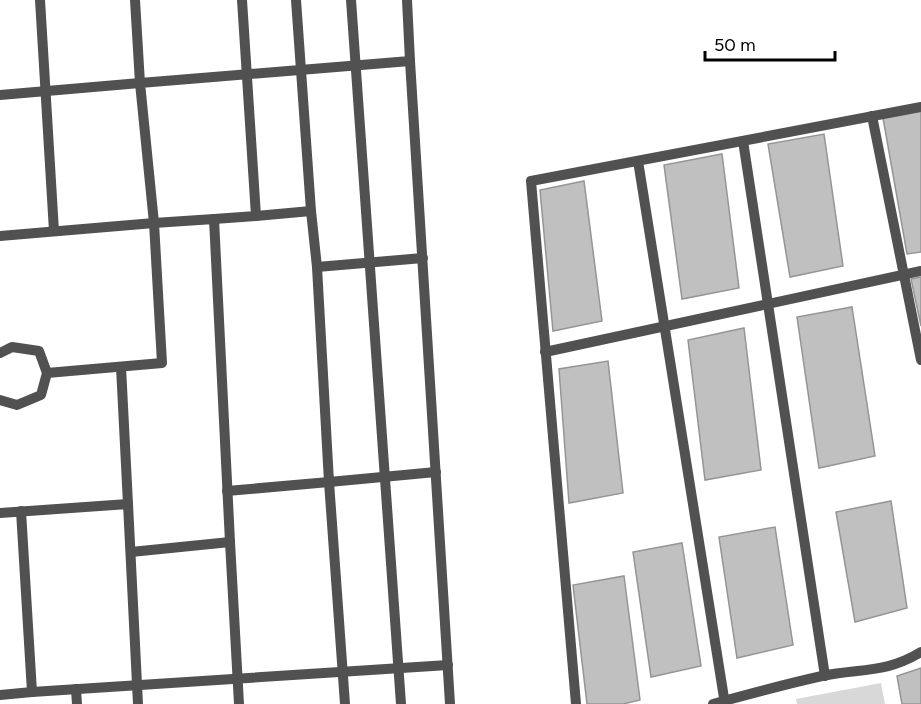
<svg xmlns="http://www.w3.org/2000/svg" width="921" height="704" viewBox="0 0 921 704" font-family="Figtree,sans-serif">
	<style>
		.green { fill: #d8d8d8 }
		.building { fill: #c0c0c0; stroke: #959595; stroke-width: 1.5 }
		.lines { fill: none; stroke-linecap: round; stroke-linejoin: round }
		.service { stroke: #515151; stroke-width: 10 }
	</style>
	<rect width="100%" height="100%" fill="#fff"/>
	<polygon class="green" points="881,683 885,704 797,704 796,699"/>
	<g class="building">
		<polygon points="921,111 921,252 907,254 883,118"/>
		<polygon points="824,134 843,266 790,277 768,144"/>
		<polygon points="722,154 739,288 682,299 664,165"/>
		<polygon points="584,181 602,321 553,331 540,190"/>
		<polygon points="921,277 921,326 911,279"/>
		<polygon points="852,307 875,456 819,468 797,317"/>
		<polygon points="744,328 761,470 705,480 688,340"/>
		<polygon points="608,361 623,493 569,503 559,369"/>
		<polygon points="891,501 907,608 855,622 836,512"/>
		<polygon points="775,527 793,645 737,658 719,537"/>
		<polygon points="682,543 701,666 651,677 633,552"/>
		<polygon points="624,576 640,700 623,704 587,704 573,585"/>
		<polygon points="921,668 921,704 902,704 897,676"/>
	</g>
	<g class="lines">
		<g class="service">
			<polyline points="40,0 54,231"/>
			<polyline points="296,0 311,211"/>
			<polyline points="351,0 401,704"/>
			<polyline points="410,61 450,704"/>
			<polyline points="0,95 140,83 135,0"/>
			<polyline points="872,116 921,360"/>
			<polyline points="743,141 825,676"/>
			<polyline points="638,161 725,704"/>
			<polyline points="256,216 311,211 317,267 423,258"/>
			<polyline points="214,219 256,216 242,0"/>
			<polyline points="0,236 154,223 140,83 410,61 407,0"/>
			<polyline points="317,267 329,482 436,472"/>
			<polyline points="545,352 921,271"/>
			<polyline points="0,353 12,347 39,351 47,373 41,395 17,405 0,400"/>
			<polyline points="121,367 128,504"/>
			<polyline points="47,373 162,363 154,223 214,219 230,542 131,552"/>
			<polyline points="227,491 329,482 345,704"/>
			<polyline points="21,511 32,692 448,665"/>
			<polyline points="0,513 128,504 138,704"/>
			<polyline points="230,542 239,704"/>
			<polyline points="76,689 77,704"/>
			<polyline points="0,695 32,692"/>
			<polyline points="576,704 531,181 921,107"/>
			<path d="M 713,704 C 749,694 786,684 822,676 C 860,668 885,674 921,652"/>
		</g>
	</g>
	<path d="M705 51v9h130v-9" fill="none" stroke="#000000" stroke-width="3"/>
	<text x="714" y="51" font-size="18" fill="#000000" stroke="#ffffff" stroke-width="4.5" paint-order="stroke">50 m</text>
</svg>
